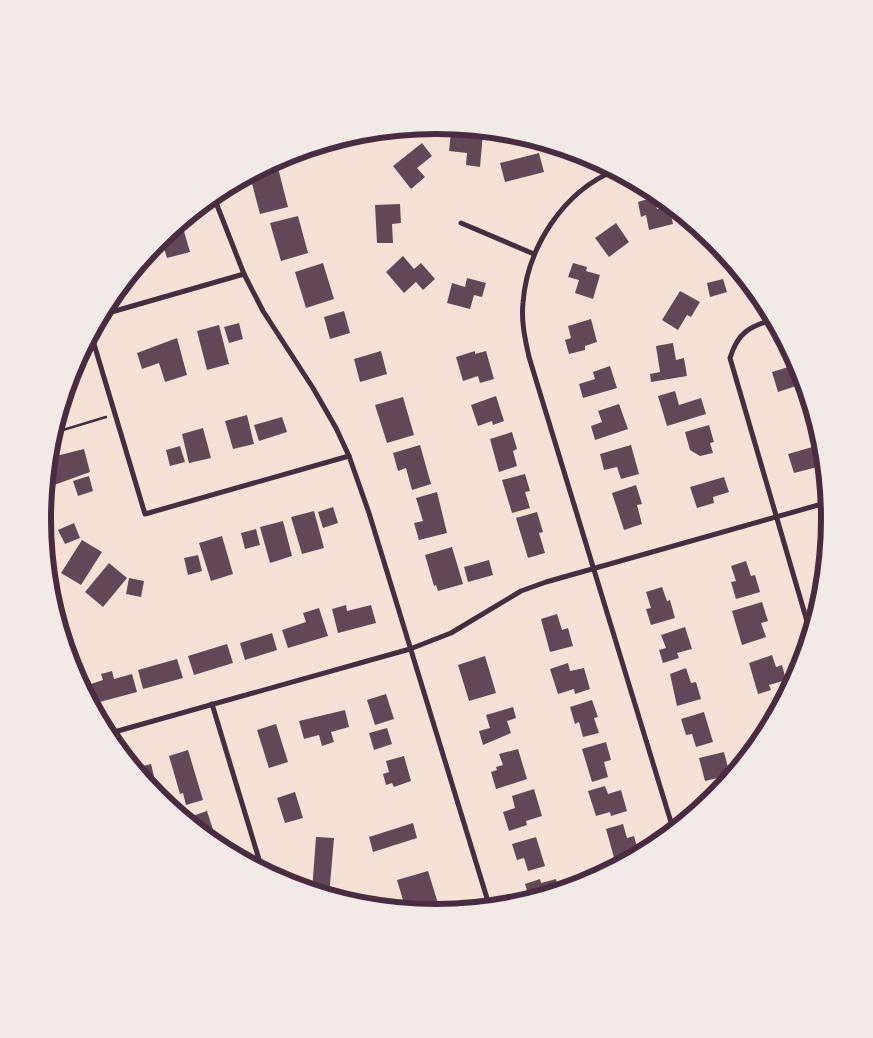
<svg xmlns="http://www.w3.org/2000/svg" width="873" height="1038" viewBox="0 0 873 1038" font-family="Mulish,sans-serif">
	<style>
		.building { fill: #644757 }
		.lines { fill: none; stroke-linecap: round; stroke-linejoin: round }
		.path { stroke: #4a2c40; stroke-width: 2.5 }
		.minor { stroke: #4a2c40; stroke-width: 5 }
		.rim { fill: none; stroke: #4a2c40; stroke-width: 6 }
	</style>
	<rect width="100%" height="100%" fill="#f7e1d7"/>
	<g class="building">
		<polygon points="451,132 483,133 480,167 466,165 467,153 449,151"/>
		<polygon points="422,143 432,156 417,168 425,177 411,189 393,166"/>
		<polygon points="539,153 544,172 505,182 500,163"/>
		<polygon points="278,168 288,207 260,214 250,176"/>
		<polygon points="654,197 657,209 669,206 673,224 649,230 646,215 641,217 638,202"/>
		<polygon points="400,204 401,223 392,224 393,243 377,243 375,205"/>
		<polygon points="298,216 308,253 281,261 270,223"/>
		<polygon points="181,221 190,252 167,258 161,238"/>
		<polygon points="616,223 629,242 609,257 595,238"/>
		<polygon points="403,256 414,269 421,263 435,279 423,290 416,282 404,293 386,272"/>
		<polygon points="323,263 334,299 306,308 295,272"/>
		<polygon points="573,263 587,267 586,271 600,275 593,299 575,293 579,280 568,277"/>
		<polygon points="467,278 486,283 482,297 474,295 470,309 447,303 452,283 465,287"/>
		<polygon points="723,279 727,292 710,297 707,283"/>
		<polygon points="680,291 700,302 691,317 687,315 678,330 662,320"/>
		<polygon points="344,311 350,333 330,339 324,317"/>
		<polygon points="591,319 597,342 585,346 585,350 569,354 565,340 571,338 568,326"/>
		<polygon points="239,323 243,339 229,343 224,327"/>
		<polygon points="219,325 229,364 207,370 197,331"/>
		<polygon points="177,338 187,375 165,382 159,363 142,369 137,353"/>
		<polygon points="673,343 676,360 684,358 687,376 651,382 650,374 660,372 656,346"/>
		<polygon points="381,351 387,374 360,382 354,359"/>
		<polygon points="475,351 475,354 486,351 494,379 480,383 478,376 463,381 456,357"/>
		<polygon points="798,364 805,383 778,392 772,372"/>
		<polygon points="610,366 617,388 583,398 579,384 595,379 593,372"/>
		<polygon points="66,390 70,405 61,408"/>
		<polygon points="675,391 679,405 701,398 706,414 667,426 658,396"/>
		<polygon points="496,396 504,421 493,425 492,421 478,426 471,405"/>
		<polygon points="403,397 414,435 387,443 375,405"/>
		<polygon points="619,404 628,429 595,440 591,426 602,422 598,411"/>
		<polygon points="247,415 254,444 233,449 225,421"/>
		<polygon points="282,417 287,432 259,441 254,425"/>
		<polygon points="709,425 714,442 710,443 713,453 700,456 690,450 685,432"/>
		<polygon points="203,428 211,458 189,463 182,434"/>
		<polygon points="512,432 517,449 513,451 517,466 499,472 490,439"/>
		<polygon points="823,444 825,465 794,473 788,454"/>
		<polygon points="420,445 431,484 412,490 406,468 398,471 393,453"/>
		<polygon points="631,445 639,474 621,479 617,467 604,470 600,454"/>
		<polygon points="180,446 185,462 170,466 166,450"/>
		<polygon points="84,449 90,472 54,485 48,465 48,458"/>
		<polygon points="525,474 530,491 525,492 530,508 512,513 502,480"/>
		<polygon points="89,476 93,491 78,496 73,481"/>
		<polygon points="724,477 729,492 713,497 714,503 697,508 690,487"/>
		<polygon points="636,485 642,504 637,505 642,524 624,530 612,493"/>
		<polygon points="437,492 447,533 419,540 414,523 423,521 416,498"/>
		<polygon points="333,507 338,523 323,528 318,512"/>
		<polygon points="314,511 324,548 302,554 291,517"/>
		<polygon points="537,512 543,532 539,533 545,553 528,558 516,518"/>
		<polygon points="283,521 292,556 270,563 260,527"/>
		<polygon points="74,523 80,538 65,544 58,530"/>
		<polygon points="256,529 260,545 245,549 241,533"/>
		<polygon points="222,536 233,574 211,581 199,543"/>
		<polygon points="82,540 102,552 81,585 61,573"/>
		<polygon points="452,547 463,584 438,591 436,585 434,586 425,555"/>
		<polygon points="198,555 202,571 188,575 184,558"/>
		<polygon points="489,560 493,575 468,582 464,567"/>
		<polygon points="746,561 751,576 755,575 760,592 736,599 731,582 736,581 731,566"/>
		<polygon points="109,563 127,578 103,607 85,592"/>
		<polygon points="129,578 144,581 141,597 126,594"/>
		<polygon points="662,587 667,601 670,600 675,618 651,625 646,609 651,608 646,592"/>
		<polygon points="762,602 768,621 761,623 766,637 742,645 732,611"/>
		<polygon points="346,605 347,611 371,605 376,623 338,633 332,609"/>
		<polygon points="319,608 328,636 288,648 282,630 306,622 303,613"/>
		<polygon points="557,614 562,630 568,628 573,646 550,652 541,619"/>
		<polygon points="685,627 692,649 677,653 679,658 663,663 659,650 666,648 661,635"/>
		<polygon points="272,633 277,650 245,660 240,643"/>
		<polygon points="227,644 233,663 194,675 188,656"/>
		<polygon points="772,655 776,667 782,665 786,680 769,685 771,690 758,694 749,663"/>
		<polygon points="485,656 496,693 469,701 458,665"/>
		<polygon points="177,659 183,678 143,689 138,670"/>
		<polygon points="568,663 570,671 584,668 590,689 575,694 574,689 558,694 550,669"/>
		<polygon points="686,668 691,683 696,682 701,699 677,706 670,674"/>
		<polygon points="112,671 114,679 132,674 137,692 96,703 91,684 103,680 101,674"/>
		<polygon points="386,694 394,719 375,725 367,700"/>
		<polygon points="592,700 598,717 594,718 599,733 583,737 579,722 575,724 570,707"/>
		<polygon points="513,707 516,718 507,721 511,733 483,745 479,731 490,728 486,715"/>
		<polygon points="345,710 349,727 331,732 334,742 322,746 319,735 304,739 299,721"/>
		<polygon points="704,712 713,742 696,747 692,734 686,735 681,719"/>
		<polygon points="276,724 288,762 269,768 257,730"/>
		<polygon points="387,728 392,744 374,750 369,733"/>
		<polygon points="606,742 611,760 604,762 608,777 592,782 582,749"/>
		<polygon points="518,749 527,779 496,789 491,772 497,770 496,767 503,765 499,754"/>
		<polygon points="188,750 203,800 186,805 183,793 180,794 169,756"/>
		<polygon points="724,752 730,775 705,781 699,758"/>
		<polygon points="404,756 411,781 394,787 392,783 386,785 383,774 389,772 386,761"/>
		<polygon points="151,764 159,797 158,797 142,779 139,767"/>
		<polygon points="605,786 608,794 621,790 627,811 611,816 610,812 596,816 588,791"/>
		<polygon points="534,789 542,816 526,821 527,825 509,831 503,812 515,808 512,796"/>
		<polygon points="295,792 303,818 285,823 277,798"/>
		<polygon points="207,811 215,836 208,839 191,825 189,817"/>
		<polygon points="413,823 417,838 373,852 369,837"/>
		<polygon points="623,824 627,838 634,836 639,855 615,861 606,829"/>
		<polygon points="316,837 334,838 329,896 312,891"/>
		<polygon points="536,837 545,866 528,871 524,858 517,860 512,844"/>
		<polygon points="428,871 441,913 406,910 397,880"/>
		<polygon points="540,879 541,883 556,879 559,891 530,900 525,884"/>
	</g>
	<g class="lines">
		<polyline class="path" points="53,433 106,417"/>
		<g class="minor">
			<path d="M 616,170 C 563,191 527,248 523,303 C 521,321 525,339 529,357 L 674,832"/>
			<polyline points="213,195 244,274 263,311 313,388 336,428 349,456 369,513 490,908"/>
			<polyline points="461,223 534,254"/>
			<polyline points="101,315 244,274"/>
			<path d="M 774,319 C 749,327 738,332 730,358 L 811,635"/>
			<polyline points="91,334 145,514 349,456"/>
			<polyline points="212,704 261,866"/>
			<polyline points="107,734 410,649 451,633 521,591 546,582 829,502"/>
		</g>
	</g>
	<path d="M0 0H873V1038H0ZM51 519a385 385 0 1 1 770 0a385 385 0 1 1-770 0Z" fill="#f1eae7" fill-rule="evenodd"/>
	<path class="rim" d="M51 519a385 385 0 1 1 770 0a385 385 0 1 1-770 0Z"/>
</svg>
